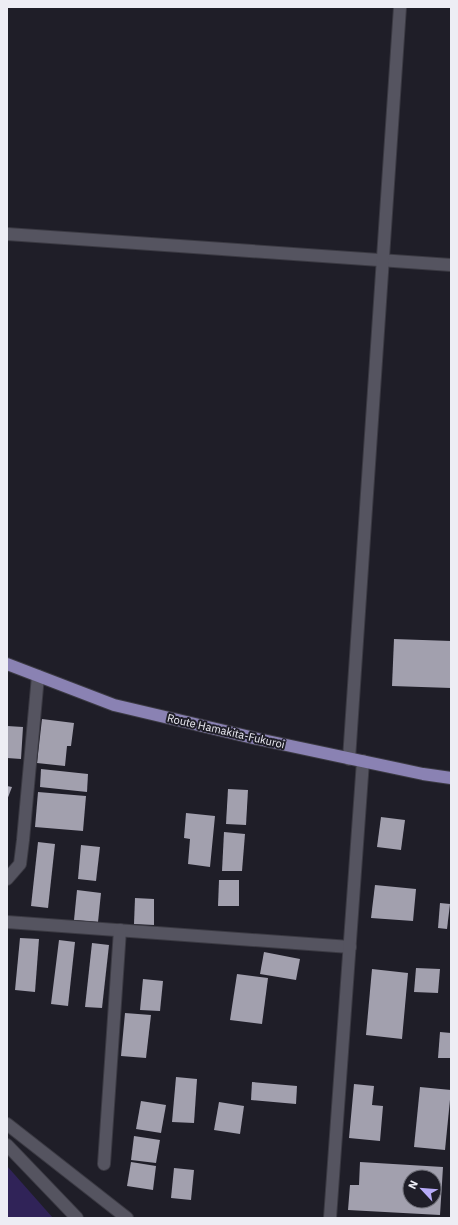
<svg xmlns="http://www.w3.org/2000/svg" width="458" height="1225" viewBox="0 0 458 1225" font-family="'IBM Plex Sans',sans-serif">
	<style>
		.green { fill: #302358 }
		.building { fill: #a2a0ae; fill-rule: evenodd }
		.lines { fill: none; stroke-linecap: round; stroke-linejoin: round }
		.minor-casing { stroke: #3b3a43; stroke-width: 14 }
		.major-casing { stroke: #3b3a43; stroke-width: 14 }
		.minor { stroke: #555460; stroke-width: 12 }
		.major { stroke: #8a82b3; stroke-width: 12 }
		.labels { text-anchor: middle; dominant-baseline: central; stroke-width: 4; stroke-linejoin: round; paint-order: stroke }
		.street-label { font-size: 11px; fill: #ededf4; stroke: #1f1e28 }
	</style>
	<rect width="100%" height="100%" fill="#1f1e28"/>
	<polygon class="green" points="7,1166 53,1218 7,1218"/>
	<g class="building">
		<polygon points="394,639 451,641 451,688 392,686"/>
		<polygon points="42,719 74,723 71,746 67,746 65,766 37,763"/>
		<polygon points="7,726 23,727 21,759 7,758"/>
		<polygon points="41,769 88,774 87,792 40,787"/>
		<polygon points="7,786 12,787 7,800"/>
		<polygon points="228,789 248,790 246,825 226,824"/>
		<polygon points="38,792 86,796 83,831 35,827"/>
		<polygon points="186,813 215,816 210,867 188,864 190,839 184,838"/>
		<polygon points="381,817 405,820 401,850 377,847"/>
		<polygon points="224,832 245,834 242,871 222,871"/>
		<polygon points="38,842 55,844 48,908 31,906"/>
		<polygon points="81,845 100,847 96,881 78,879"/>
		<polygon points="219,880 239,880 239,906 218,906"/>
		<polygon points="375,885 416,889 413,921 371,918"/>
		<polygon points="77,890 101,893 98,922 74,920"/>
		<polygon points="135,898 154,899 154,925 134,924"/>
		<polygon points="440,903 450,904 447,929 438,928"/>
		<polygon points="20,938 39,939 35,992 15,990"/>
		<polygon points="59,940 75,942 68,1006 51,1004"/>
		<polygon points="92,943 109,945 102,1008 85,1007"/>
		<polygon points="264,952 300,959 296,980 260,974"/>
		<polygon points="416,968 440,969 438,993 414,992"/>
		<polygon points="372,969 408,973 402,1039 366,1035"/>
		<polygon points="237,974 268,978 262,1024 230,1020"/>
		<polygon points="143,979 163,981 160,1011 140,1010"/>
		<polygon points="125,1013 151,1015 146,1058 121,1056"/>
		<polygon points="440,1032 451,1033 451,1058 438,1058"/>
		<polygon points="176,1077 197,1079 194,1123 172,1122"/>
		<polygon points="252,1082 297,1086 296,1104 251,1100"/>
		<polygon points="354,1084 374,1086 372,1105 383,1106 380,1141 349,1138"/>
		<polygon points="420,1087 451,1090 445,1150 414,1147"/>
		<polygon points="141,1101 166,1105 161,1133 136,1129"/>
		<polygon points="219,1102 244,1106 240,1134 214,1130"/>
		<polygon points="134,1136 160,1140 156,1163 131,1160"/>
		<polygon points="131,1162 156,1166 153,1190 127,1186"/>
		<path d="M 360,1162 L 443,1167 L 440,1215 L 348,1210 L 350,1185 L 359,1185 ZM 410,1177 L 434,1177 L 434,1201 L 410,1201 Z"/>
		<polygon points="174,1168 194,1170 191,1200 171,1198"/>
	</g>
	<g class="lines">
		<g class="minor-casing">
			<g id="minor">
				<polyline points="7,234 451,265"/>
				<polyline points="349,759 400,7"/>
				<polyline points="7,879 20,864 23,840 38,676"/>
				<polyline points="7,922 350,947"/>
				<polyline points="7,1124 127,1218"/>
				<polyline points="7,1145 77,1218"/>
				<polyline points="104,1164 120,930"/>
				<polyline points="330,1218 363,761"/>
			</g>
		</g>
		<g class="major-casing">
			<polyline id="major" points="7,664 114,705 258,739 423,774 451,778"/>
		</g>
		<use href="#minor" class="minor"/>
		<use href="#major" class="major"/>
	</g>
	<g class="labels">
		<g class="street-label">
			<text transform="translate(226 731) rotate(13)">Route Hamakita-Fukuroi</text>
		</g>
	</g>
	<rect width="458" height="1225" fill="none" stroke="#ededf4" stroke-width="16"/>
	<g transform="translate(422 1189) rotate(296)"><circle r="19" fill="#1f1e28" stroke="#71717a"/>
	<path d="M0-3L7 15L0 10L-7 15Z" fill="#b7abf7"/>
	<text y="-6" font-size="11" font-weight="bold" text-anchor="middle" fill="#ededf4">N</text>
	</g>
</svg>
